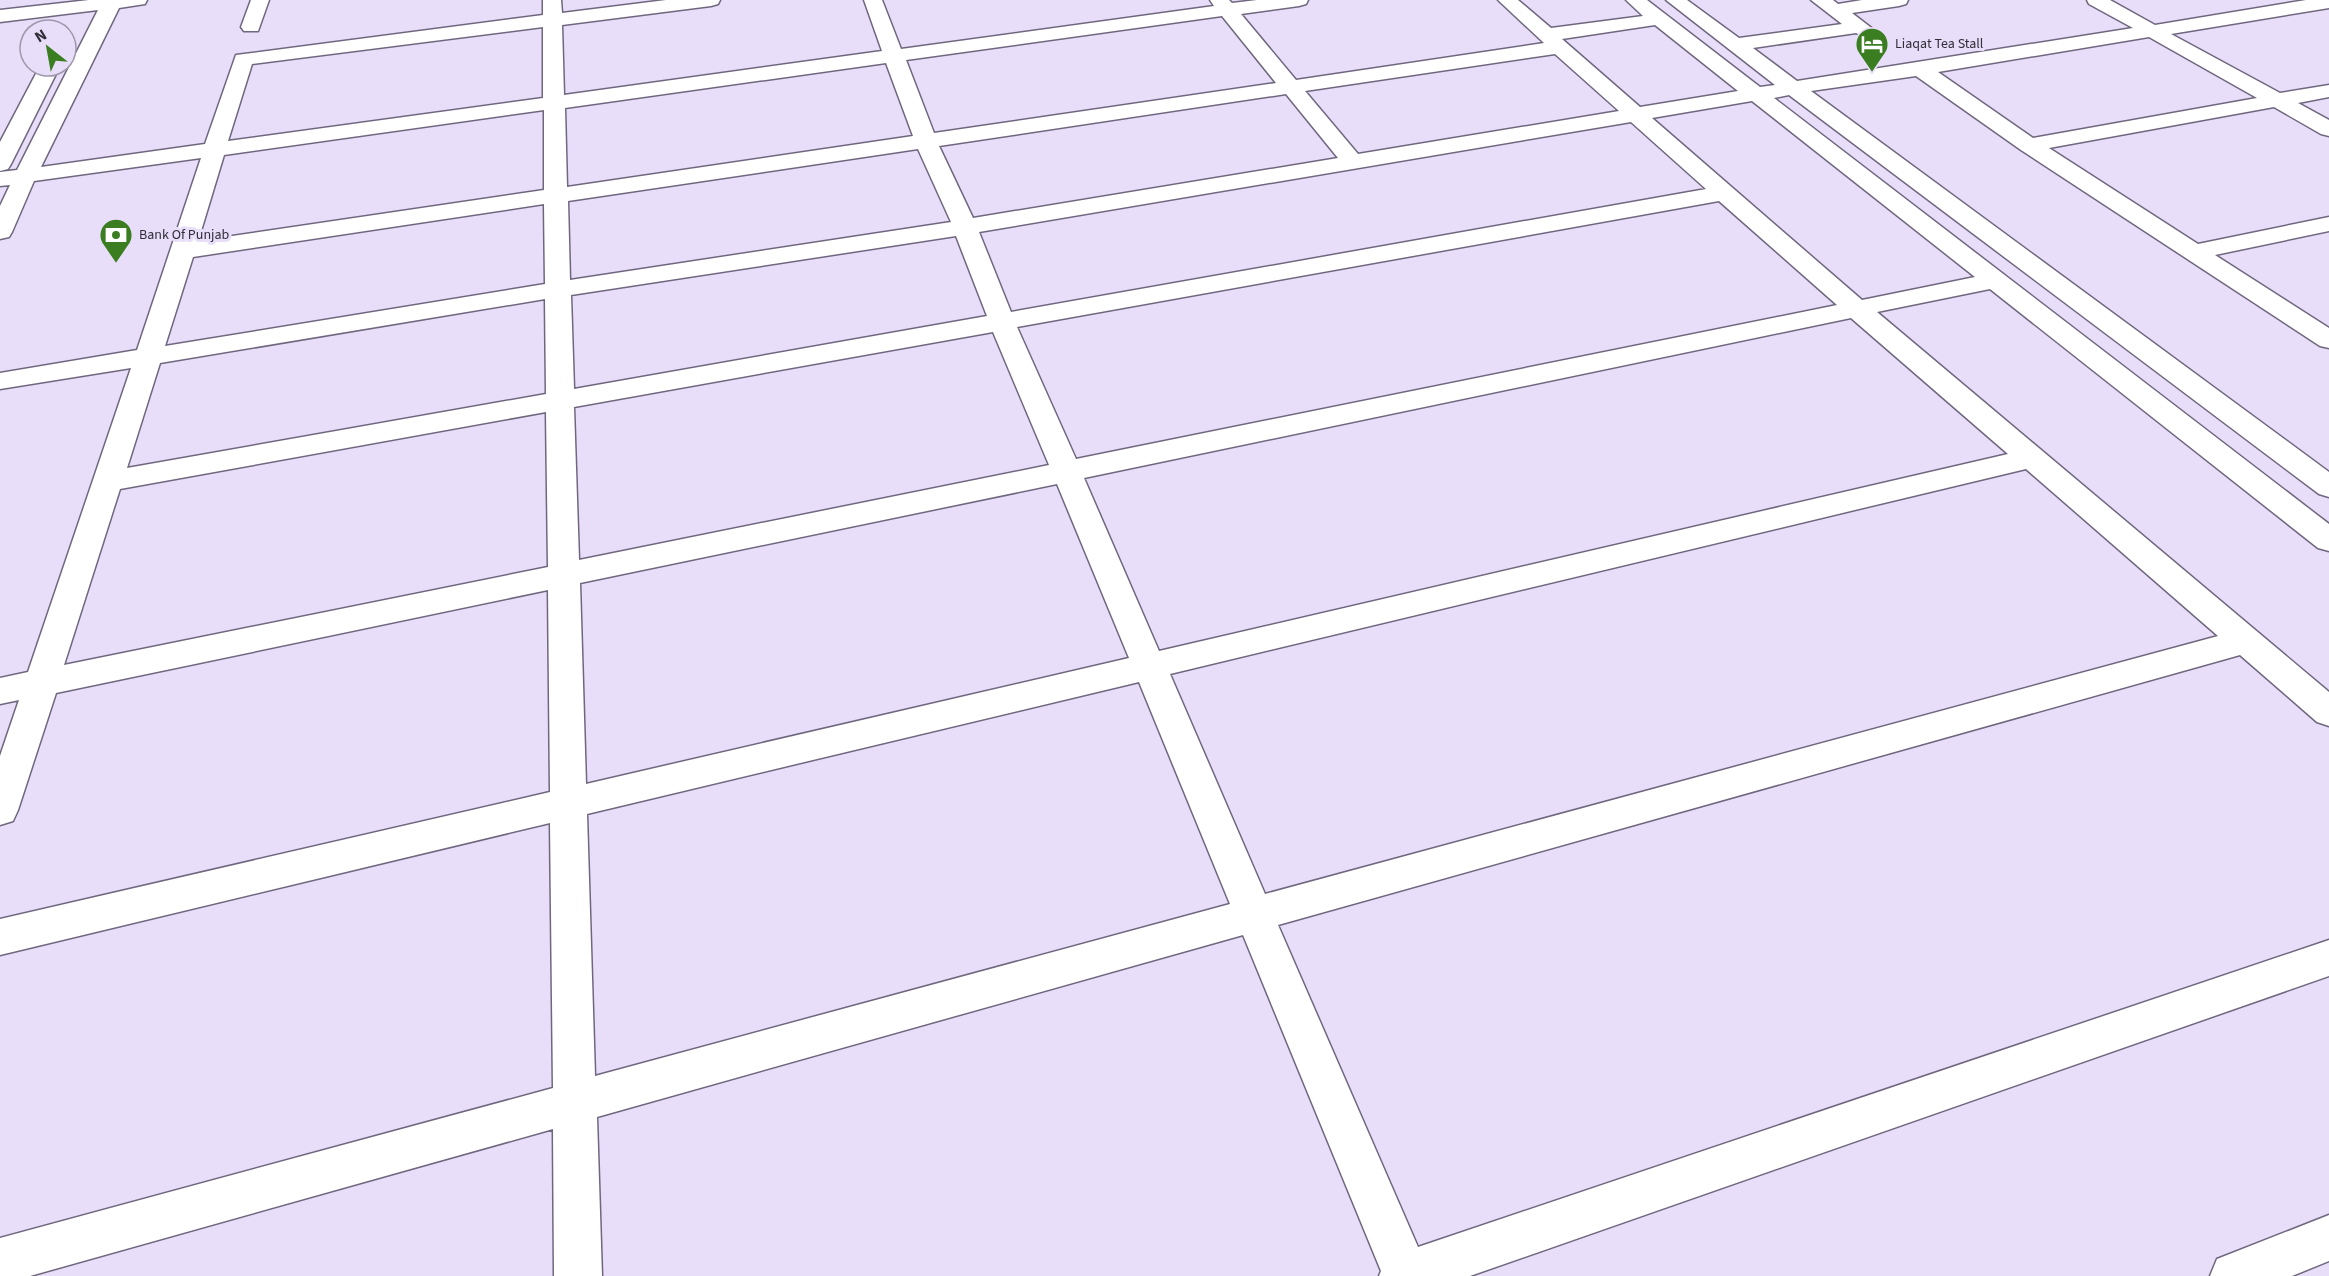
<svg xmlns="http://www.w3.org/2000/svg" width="2329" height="1276" viewBox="0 0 2329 1276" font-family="'Source Sans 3',sans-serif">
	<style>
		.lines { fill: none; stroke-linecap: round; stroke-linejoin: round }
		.minor-casing { stroke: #70677f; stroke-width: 3 }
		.minor { fill: #fff; fill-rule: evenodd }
		.labels { text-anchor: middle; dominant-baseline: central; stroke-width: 6; stroke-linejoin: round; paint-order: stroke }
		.far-poi-label { font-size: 14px; fill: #322e38; stroke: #e8def9; text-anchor: start }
	</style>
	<rect width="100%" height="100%" fill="#e8def9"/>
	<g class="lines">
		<g class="minor-casing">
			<g id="minor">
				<path d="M 89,0 L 147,0 L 145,4 L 119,8 L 41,167 L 205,144 L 236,55 L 543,15 L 543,0 L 561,0 L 562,13 L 666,0 L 720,0 L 718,4 L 711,6 L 562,25 L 564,95 L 882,51 L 864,0 L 882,0 L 901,49 L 1214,6 L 1210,0 L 1229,0 L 1232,3 L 1257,0 L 1308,0 L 1306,4 L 1299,6 L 1241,14 L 1296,80 L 1544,43 L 1498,0 L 1518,0 L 1551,28 L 1643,16 L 1626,0 L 1647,0 L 1760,87 L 1775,85 L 1666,0 L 1687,0 L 1739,38 L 1842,24 L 1811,0 L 1833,0 L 1838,4 L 1862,0 L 1908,0 L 1906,4 L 1899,6 L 1852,13 L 1878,33 L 1875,37 L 1868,39 L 1856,33 L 1753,48 L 1797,81 L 2133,28 L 2089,4 L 2087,0 L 2110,0 L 2155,25 L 2306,0 L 2329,0 L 2329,8 L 2171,34 L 2280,93 L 2329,85 L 2329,97 L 2298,103 L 2329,120 L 2329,136 L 2321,134 L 2274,107 L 2049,148 L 2198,244 L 2329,217 L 2329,231 L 2215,255 L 2329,328 L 2329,348 L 2320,346 L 2021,150 L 1916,76 L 1811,91 L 2329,472 L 2329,497 L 2319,494 L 1789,95 L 1774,98 L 2329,524 L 2329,551 L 2318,548 L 1990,289 L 1877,312 L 2329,692 L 2329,726 L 2317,722 L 2240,655 L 1278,925 L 1418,1247 L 2329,940 L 2329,976 L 1470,1276 L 1379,1276 L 1381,1271 L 1243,935 L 597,1117 L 602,1276 L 554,1276 L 553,1129 L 30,1276 L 0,1276 L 0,1238 L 553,1088 L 550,823 L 0,955 L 0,919 L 550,792 L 548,590 L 56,693 L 18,810 L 13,821 L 0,825 L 0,756 L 19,700 L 0,704 L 0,678 L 28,672 L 131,368 L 0,389 L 0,373 L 137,350 L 201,158 L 34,181 L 12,232 L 9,237 L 0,239 L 0,206 L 10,185 L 0,186 L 0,172 L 17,170 L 98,10 L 0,22 L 0,10 ZM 1222,16 L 1276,83 L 934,133 L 906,60 ZM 1655,25 L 1738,91 L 1640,107 L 1562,39 ZM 543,27 L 543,98 L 228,141 L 252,64 ZM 2149,37 L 2257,98 L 2033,138 L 1938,72 ZM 1555,54 L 1619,111 L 1358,154 L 1305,91 ZM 886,63 L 913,136 L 567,187 L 565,108 ZM 1286,94 L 1338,158 L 973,218 L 939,146 ZM 1752,101 L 1975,277 L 1862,300 L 1652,118 ZM 544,110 L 544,190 L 198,241 L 224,155 ZM 1631,122 L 1706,189 L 1011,312 L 979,232 ZM 918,149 L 951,222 L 570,280 L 568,201 ZM 1719,201 L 1837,305 L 1076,459 L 1017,327 ZM 544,204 L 545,284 L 165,346 L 193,257 ZM 956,236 L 987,316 L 574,389 L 571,295 ZM 545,299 L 546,394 L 127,468 L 160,363 ZM 1851,318 L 2008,454 L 1159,651 L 1084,478 ZM 993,332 L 1049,465 L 579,560 L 574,407 ZM 546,412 L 548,567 L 64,665 L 120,489 ZM 2026,469 L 2218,636 L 1265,894 L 1170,674 ZM 1057,484 L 1129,658 L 586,784 L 580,583 ZM 1139,682 L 1230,904 L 595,1076 L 587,814 Z"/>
				<polygon points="251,0 269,0 258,31 244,31 241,27"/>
				<polygon points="40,66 60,66 11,164 8,169 0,171 0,142"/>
				<polygon points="2329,1215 2329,1261 2292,1276 2210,1276 2217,1259"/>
			</g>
		</g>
		<use href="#minor" class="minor"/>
	</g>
	<defs>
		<g id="hotel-pin" transform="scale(1.725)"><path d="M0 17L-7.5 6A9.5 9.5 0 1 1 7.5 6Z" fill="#3a7e21" stroke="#e8def9"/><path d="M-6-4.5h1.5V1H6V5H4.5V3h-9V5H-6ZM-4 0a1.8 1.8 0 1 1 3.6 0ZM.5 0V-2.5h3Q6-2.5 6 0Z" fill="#fff"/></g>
		<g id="bank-pin" transform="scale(1.725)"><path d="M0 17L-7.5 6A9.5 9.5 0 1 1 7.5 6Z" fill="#3a7e21" stroke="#e8def9"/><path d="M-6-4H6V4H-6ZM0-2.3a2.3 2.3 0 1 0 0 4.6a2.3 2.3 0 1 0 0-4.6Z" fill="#fff"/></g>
	</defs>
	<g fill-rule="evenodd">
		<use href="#hotel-pin" x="1872" y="44"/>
		<use href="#bank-pin" x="116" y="235"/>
	</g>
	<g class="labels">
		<g class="far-poi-label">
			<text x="1895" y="44">Liaqat Tea Stall</text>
			<text x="139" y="235">Bank Of Punjab</text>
		</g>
	</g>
	<g transform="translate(48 48) rotate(329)"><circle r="28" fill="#e8def9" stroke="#9f98ac" stroke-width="1.5"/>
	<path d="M0-4.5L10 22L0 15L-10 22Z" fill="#3a7e21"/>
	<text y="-9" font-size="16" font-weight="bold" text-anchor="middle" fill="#322e38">N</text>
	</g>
</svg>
